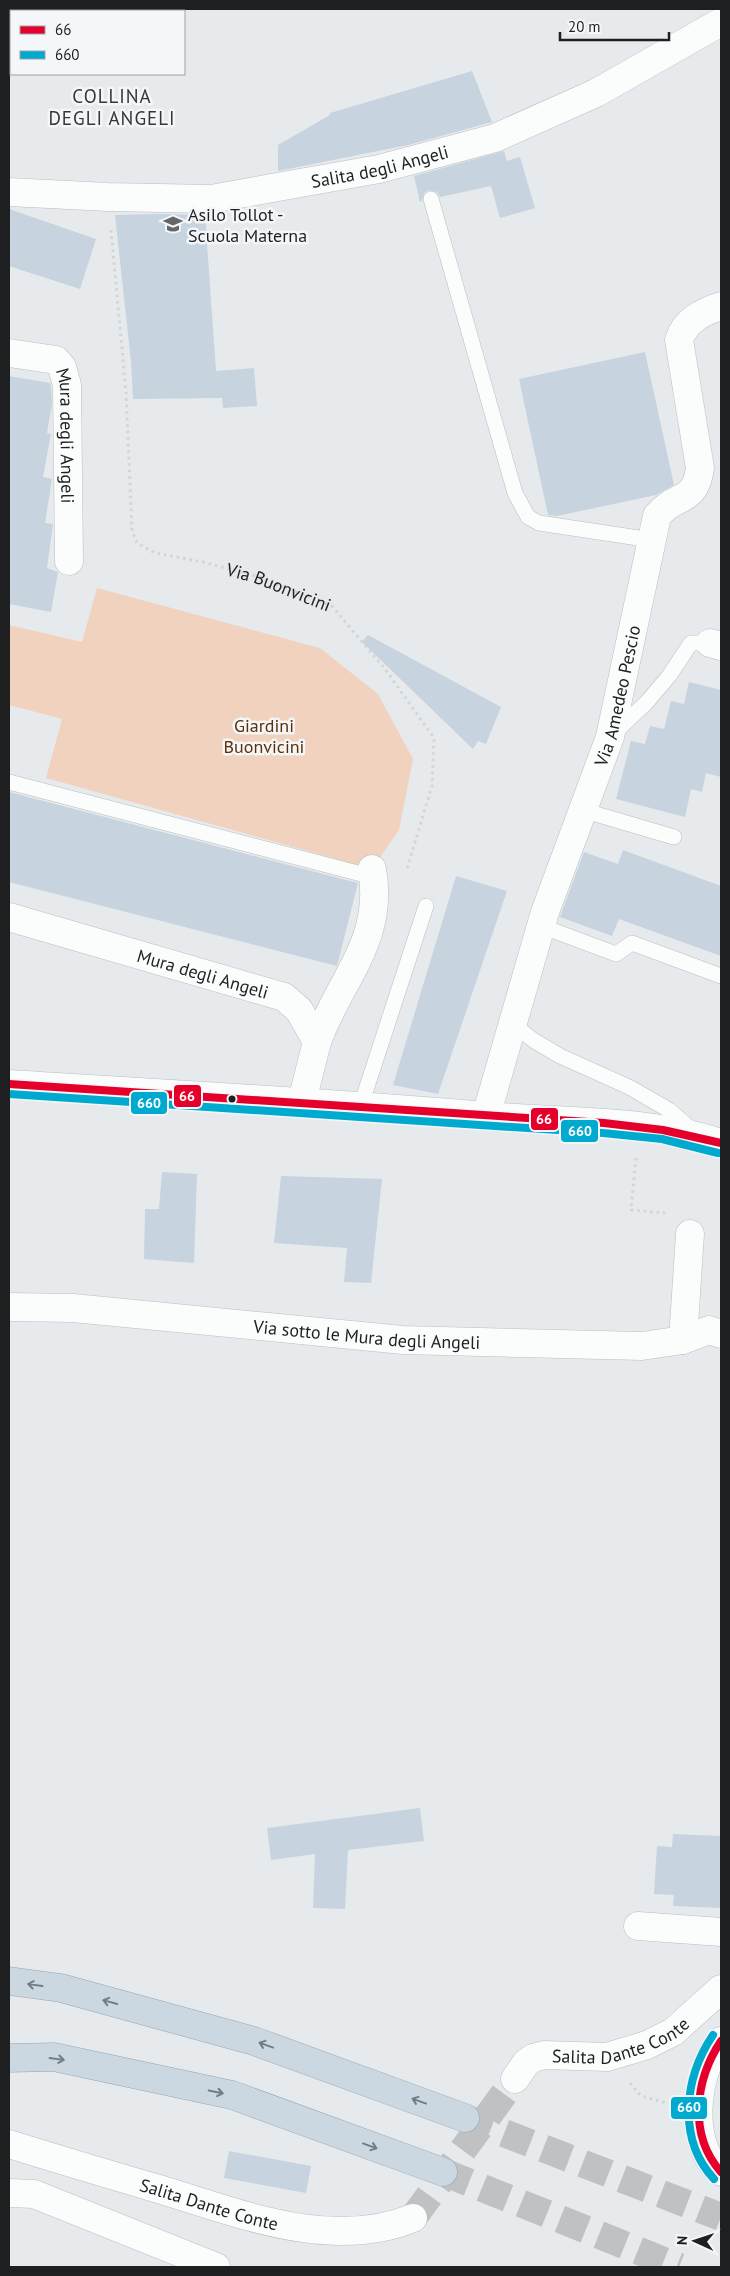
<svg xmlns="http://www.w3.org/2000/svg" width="730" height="2276" viewBox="0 0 730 2276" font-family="'PT Sans',sans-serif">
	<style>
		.green { fill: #f1d2bf }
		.building { fill: #c7d3de }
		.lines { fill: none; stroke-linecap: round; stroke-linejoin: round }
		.street-tunnel { stroke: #bfc1c3; stroke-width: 28; stroke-dasharray: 28 14; stroke-linecap: butt }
		.highway-tunnel { stroke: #bfc1c3; stroke-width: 28; stroke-dasharray: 28 14; stroke-linecap: butt }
		.lane-casing { stroke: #bbbdbe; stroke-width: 16 }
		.street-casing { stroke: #bbbdbe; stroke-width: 29 }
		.highway-casing { stroke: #96a5b0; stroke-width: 29 }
		.path { stroke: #d3d4d4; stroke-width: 3; stroke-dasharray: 2.5 4; stroke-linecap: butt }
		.lane { stroke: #fbfcfc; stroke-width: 15 }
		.street { stroke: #fbfcfc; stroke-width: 28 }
		.highway { stroke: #cbd8e2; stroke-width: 28 }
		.bus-1-casing { stroke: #f4f7fa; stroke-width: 11 }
		.bus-2-casing { stroke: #f4f7fa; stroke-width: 11 }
		.bus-1 { stroke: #e4002b; stroke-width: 8 }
		.bus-2 { stroke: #00a9ce; stroke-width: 8 }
		.oneway { stroke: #747c81 }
		.bus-dot { fill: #1d1f20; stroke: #f4f7fa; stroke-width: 2 }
		.labels { text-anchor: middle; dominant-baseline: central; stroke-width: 5; stroke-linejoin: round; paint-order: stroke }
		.street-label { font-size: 18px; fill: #1d1f20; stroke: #f4f7fa }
		.poi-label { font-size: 18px; fill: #1d1f20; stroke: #f4f7fa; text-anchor: start }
		.park-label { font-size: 18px; fill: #602d04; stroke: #f4f7fa }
		.neighbourhood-label { font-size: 19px; letter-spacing: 1px; fill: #343638; stroke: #f4f7fa }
		.line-badge { stroke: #f4f7fa; stroke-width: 2 }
		.badge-label { font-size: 14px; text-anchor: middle; font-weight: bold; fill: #fff }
	</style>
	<rect width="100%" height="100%" fill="#e7eaec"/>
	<polygon class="green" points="97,588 320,648 378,694 413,759 399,830 372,869 46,778 62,719 9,705 9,625 82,642"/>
	<g class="building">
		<polygon points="472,71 492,122 408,145 278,171 278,145 330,115 330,113"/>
		<polygon points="504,151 507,161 520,157 535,208 500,218 491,186 440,197 437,192 429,190 424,193 422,201 420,202 414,176"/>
		<polygon points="9,209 96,239 80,289 9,266"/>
		<polygon points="158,214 205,215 216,371 254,368 257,406 223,408 222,398 133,399 131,362 115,215"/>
		<polygon points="645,352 674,485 656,495 557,516 548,515 519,379"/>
		<polygon points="9,376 50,383 51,387 52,404 47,433 51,434 43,477 52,479 45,523 53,524 47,568 58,572 51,612 9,604"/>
		<polygon points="368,635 501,707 486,744 478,741 473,749 362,642"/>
		<polygon points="689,682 721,690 721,777 706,773 702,792 691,789 685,817 616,799 631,741 645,744 650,726 664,729 671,701 684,704"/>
		<polygon points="9,792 358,883 337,966 9,882"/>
		<polygon points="623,850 721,886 721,956 619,919 612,936 560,917 584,852 618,864"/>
		<polygon points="456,876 507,891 438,1094 393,1085"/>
		<polygon points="162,1172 197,1174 194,1263 144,1259 145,1209 159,1209"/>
		<polygon points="281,1176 382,1179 371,1283 344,1282 347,1248 274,1243"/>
		<polygon points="420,1808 424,1841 348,1850 345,1909 313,1908 315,1854 271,1860 267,1828"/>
		<polygon points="673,1834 721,1836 721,1908 673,1906 674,1895 654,1894 657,1846 672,1847"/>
		<polygon points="229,2151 311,2166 306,2193 224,2178"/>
	</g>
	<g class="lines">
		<polyline class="street-tunnel" points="413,2218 515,2079"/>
		<g class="highway-tunnel">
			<polyline points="465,2118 721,2217"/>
			<polyline points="443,2172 679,2267"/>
		</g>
		<g class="lane-casing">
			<g id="lane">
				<polyline points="431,199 515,493 528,517 539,523 652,540"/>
				<polyline points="613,734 646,703 669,676 691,643 710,643"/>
				<polyline points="9,782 373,877"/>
				<polyline points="582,810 674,837"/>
				<polyline points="541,926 616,954 632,943 721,976"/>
				<polyline points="512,1023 533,1040 560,1056 629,1087 669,1110 693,1131"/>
				<polyline points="361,1105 426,906"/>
			</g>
		</g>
		<g class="street-casing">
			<g id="street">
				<path id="s2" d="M 9,192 L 108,197 L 211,199 L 379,169 L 495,138 L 596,93 L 721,22"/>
				<path id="s3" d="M 9,353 L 56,360 L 62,367 L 67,385 L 69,561"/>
				<polyline points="710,643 721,646"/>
				<path id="s4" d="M 9,917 L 284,997 L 299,1010 L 317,1042 L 302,1101"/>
				<path d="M 317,1042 C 339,980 385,941 372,869"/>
				<path d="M 9,1084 C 168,1094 326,1102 485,1116 C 563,1122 646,1119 721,1143"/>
				<path id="s5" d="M 486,1116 L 545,912 L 610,737 L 657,516 C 675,493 695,505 700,468 L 679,340 C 685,321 702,312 721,306"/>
				<path id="s6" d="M 9,1307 L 73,1308 L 403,1340 L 642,1346 L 683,1340 L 709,1330 L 721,1334"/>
				<polyline points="683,1340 690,1234"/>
				<polyline points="638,1926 721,1932"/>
				<path d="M 721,2041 C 695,2071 687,2146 721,2172"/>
				<path id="s7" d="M 515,2079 L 526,2063 L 533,2058 L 544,2055 L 607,2057 L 647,2045 L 673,2032 L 721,1989"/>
				<path id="s8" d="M 9,2144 C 60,2160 111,2175 162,2190 C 241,2214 332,2251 413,2218"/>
				<polyline points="9,2193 34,2194 216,2267"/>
			</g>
		</g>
		<g class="highway-casing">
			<g id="highway">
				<polyline points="9,1981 61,1988 254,2041 465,2118"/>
				<polyline points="9,2058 54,2057 232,2095 443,2172"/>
			</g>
		</g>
		<g class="path">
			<path id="s1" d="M 111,230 L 126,392 L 132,531 L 137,543 L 155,553 L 203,562 L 256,576 L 332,606 L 385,669 L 434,738 L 432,786 L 406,872"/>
			<polyline points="636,1158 631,1210 665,1213"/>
			<polyline points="630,2083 641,2096 667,2103"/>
		</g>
		<use href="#lane" class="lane"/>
		<use href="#street" class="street"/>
		<use href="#highway" class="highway"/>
		<g class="bus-1-casing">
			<g id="bus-1">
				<polyline points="9,1084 604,1123 663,1130 721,1143"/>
				<path d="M 721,2041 C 695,2080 688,2135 721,2172"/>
			</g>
		</g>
		<g class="bus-2-casing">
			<g id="bus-2">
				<polyline points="9,1094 603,1133 662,1139 718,1153"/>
				<path d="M 713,2035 C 684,2078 677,2139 714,2179"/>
			</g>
		</g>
		<use href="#bus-1" class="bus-1"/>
		<use href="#bus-2" class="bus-2"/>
	</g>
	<defs><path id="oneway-shaft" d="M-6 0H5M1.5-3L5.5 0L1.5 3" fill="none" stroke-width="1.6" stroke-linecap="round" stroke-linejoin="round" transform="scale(1.25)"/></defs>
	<g class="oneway">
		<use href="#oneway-shaft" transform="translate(35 1985) rotate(-172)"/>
		<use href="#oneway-shaft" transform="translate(110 2002) rotate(-165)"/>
		<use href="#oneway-shaft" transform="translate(266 2045) rotate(-160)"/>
		<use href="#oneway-shaft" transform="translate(57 2059) rotate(8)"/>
		<use href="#oneway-shaft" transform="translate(216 2092) rotate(12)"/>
		<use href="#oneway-shaft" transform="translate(419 2101) rotate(-160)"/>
		<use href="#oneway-shaft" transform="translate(370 2146) rotate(20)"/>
	</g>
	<defs>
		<g id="school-bare" transform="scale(1.5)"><path d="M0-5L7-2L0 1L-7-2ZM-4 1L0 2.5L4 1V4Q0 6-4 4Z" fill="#646667" stroke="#f4f7fa" stroke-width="2.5" paint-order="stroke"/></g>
	</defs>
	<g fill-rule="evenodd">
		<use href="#school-bare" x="173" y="224"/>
	</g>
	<circle class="bus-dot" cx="232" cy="1099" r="4.5"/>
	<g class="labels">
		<g class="street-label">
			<text stroke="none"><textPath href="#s2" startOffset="374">Salita degli Angeli</textPath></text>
			<text stroke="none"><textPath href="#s3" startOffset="126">Mura degli Angeli</textPath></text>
			<text stroke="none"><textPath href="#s1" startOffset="464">Via Buonvicini</textPath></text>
			<text stroke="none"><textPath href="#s5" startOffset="441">Via Amedeo Pescio</textPath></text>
			<text stroke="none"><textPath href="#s4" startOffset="202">Mura degli Angeli</textPath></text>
			<text stroke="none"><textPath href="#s6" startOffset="359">Via sotto le Mura degli Angeli</textPath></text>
			<text stroke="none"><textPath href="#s7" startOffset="119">Salita Dante Conte</textPath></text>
			<text stroke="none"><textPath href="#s8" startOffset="209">Salita Dante Conte</textPath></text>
		</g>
		<g class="poi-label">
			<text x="188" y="214">Asilo Tollot -<tspan x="188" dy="21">Scuola Materna</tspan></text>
		</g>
		<g class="park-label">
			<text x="264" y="725">Giardini<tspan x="264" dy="21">Buonvicini</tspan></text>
		</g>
		<g class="neighbourhood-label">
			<text x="112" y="96">COLLINA<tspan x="112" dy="22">DEGLI ANGELI</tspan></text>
		</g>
	</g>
	<g class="line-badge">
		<rect x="173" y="1084" width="29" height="24" rx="5" fill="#e4002b"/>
		<rect x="130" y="1091" width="38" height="24" rx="5" fill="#00a9ce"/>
		<rect x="530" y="1107" width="29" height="24" rx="5" fill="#e4002b"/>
		<rect x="560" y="1119" width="39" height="24" rx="5" fill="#00a9ce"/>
		<rect x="670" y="2096" width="38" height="24" rx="5" fill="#00a9ce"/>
	</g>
	<g class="badge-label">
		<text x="187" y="1101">66</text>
		<text x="149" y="1108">660</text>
		<text x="544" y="1124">66</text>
		<text x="580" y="1136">660</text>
		<text x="689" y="2112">660</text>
	</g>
	<rect width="730" height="2276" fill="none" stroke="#1d1f20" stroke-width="20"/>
	<rect x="10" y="10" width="175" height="65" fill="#f4f7fa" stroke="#9ea1a3"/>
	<rect x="20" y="26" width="25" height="8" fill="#e4002b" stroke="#9ea1a3"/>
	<text x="55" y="35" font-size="15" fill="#1d1f20">66</text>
	<rect x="20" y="51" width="25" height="8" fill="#00a9ce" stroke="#9ea1a3"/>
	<text x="55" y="60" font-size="15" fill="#1d1f20">660</text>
	<g transform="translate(695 2241) rotate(273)" stroke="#f4f7fa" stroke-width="4" paint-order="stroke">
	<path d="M0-4L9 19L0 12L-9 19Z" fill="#1d1f20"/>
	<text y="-8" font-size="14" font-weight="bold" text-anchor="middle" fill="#1d1f20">N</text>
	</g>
	<path d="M560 32v8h109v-8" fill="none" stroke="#1d1f20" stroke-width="2.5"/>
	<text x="568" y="32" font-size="15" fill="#1d1f20" stroke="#f4f7fa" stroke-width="4" paint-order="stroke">20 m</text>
</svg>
